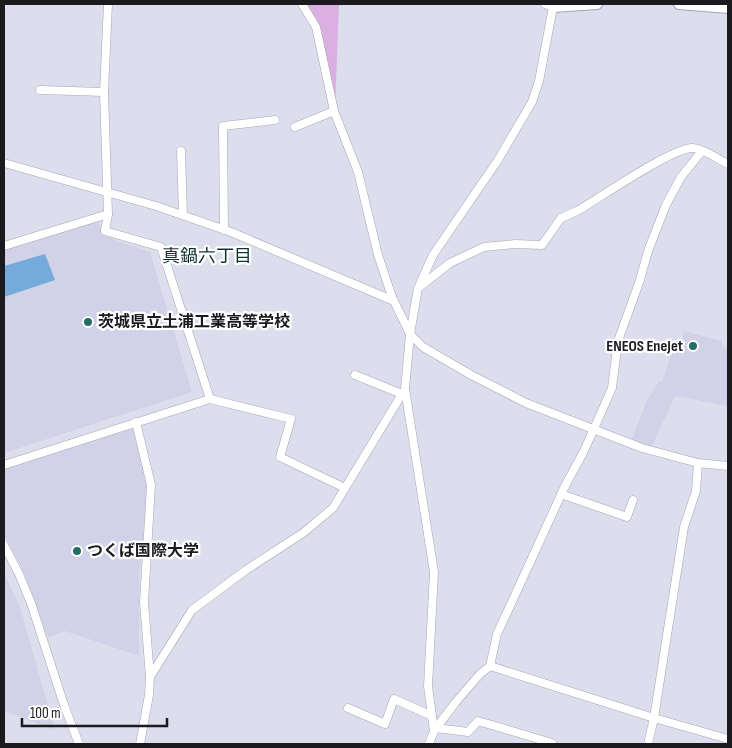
<svg xmlns="http://www.w3.org/2000/svg" width="732" height="748" viewBox="0 0 732 748" font-family="'Sofia Sans Condensed','Noto Sans JP',sans-serif">
	<style>
		.built { fill: #d1d2e8 }
		.green { fill: #d9b0e1 }
		.water { fill: #75abda }
		.lines { fill: none; stroke-linecap: round; stroke-linejoin: round }
		.minor-casing { stroke: #a5a5b3; stroke-width: 9 }
		.tertiary-casing { stroke: #a5a5b3; stroke-width: 12 }
		.minor { stroke: #fff; stroke-width: 8 }
		.tertiary { stroke: #fff; stroke-width: 10 }
		.poi-dot { fill: #236e6a; stroke: #fff; stroke-width: 2 }
		.labels { text-anchor: middle; dominant-baseline: central; stroke-width: 4.5; stroke-linejoin: round; paint-order: stroke }
		.poi-label { font-size: 16px; font-weight: bold; fill: #1a1a1f; stroke: #fff; text-anchor: start }
		.neighbourhood-label { font-size: 18px; fill: #0f3230; stroke: #fff }
	</style>
	<rect width="100%" height="100%" fill="#dddeed"/>
	<g class="built">
		<polygon points="97,218 104,236 150,252 192,392 4,453 4,248"/>
		<polygon points="684,331 722,341 722,347 728,348 728,406 675,396 651,448 631,442 646,402 659,381 662,382 674,347 680,348"/>
		<polygon points="133,425 143,464 147,493 139,578 139,656 65,631 48,637 21,566 4,535 4,468"/>
		<polygon points="4,573 20,607 55,730 4,711"/>
	</g>
	<polygon class="green" points="306,4 339,4 335,109"/>
	<polygon class="water" points="45,254 55,280 4,297 4,266"/>
	<g class="lines">
		<g class="minor-casing">
			<g id="minor">
				<polyline points="302,4 316,27 334,111 358,172 378,255 392,297 410,334 423,347 473,376 526,403 642,448 698,463 728,466"/>
				<polyline points="40,90 104,92"/>
				<polyline points="295,127 334,111"/>
				<polyline points="181,151 183,215"/>
				<polyline points="4,163 156,206 231,232 394,301"/>
				<polyline points="108,214 104,92 108,4"/>
				<polyline points="224,230 223,126 275,120"/>
				<polyline points="4,246 108,214 105,231 161,247 210,399"/>
				<polyline points="420,284 433,255 498,160 532,102 539,81 553,7 545,4"/>
				<polyline points="355,375 402,394"/>
				<polyline points="405,389 434,572 428,686 434,731"/>
				<polyline points="136,422 151,485 144,602 150,677 149,695 140,744"/>
				<polyline points="4,465 210,399 291,419 280,457 345,488"/>
				<polyline points="561,494 627,517 633,500"/>
				<polyline points="4,545 19,574 31,603 64,705 79,744"/>
				<polyline points="490,666 654,718 728,739"/>
				<path d="M 150,677 L 192,610 L 246,570 L 303,533 L 333,508 L 405,389 L 410,334 L 418,288 L 450,263 L 484,247 L 515,244 L 542,245 L 561,218 L 577,211 C 598,199 673,147 693,148 C 705,149 717,159 728,164"/>
				<polyline points="348,708 385,724 394,699 432,716"/>
				<polyline points="436,728 468,732 478,721 552,743"/>
				<polyline points="429,744 434,731 455,703 480,674 490,666 497,634 510,606 565,486 584,451 612,388 618,341 640,280 648,251 666,205 681,177 702,151"/>
				<polyline points="648,744 654,718 684,527 696,491 698,463"/>
			</g>
		</g>
		<g class="tertiary-casing">
			<g id="tertiary">
				<polyline points="679,4 728,8"/>
				<polyline points="553,7 597,4"/>
			</g>
		</g>
		<use href="#minor" class="minor"/>
		<use href="#tertiary" class="tertiary"/>
	</g>
	<g class="poi-dot">
		<circle cx="88" cy="322" r="5"/>
		<circle cx="693" cy="346" r="5"/>
		<circle cx="77" cy="551" r="5"/>
	</g>
	<g class="labels">
		<g class="poi-label">
			<text x="98" y="322">茨城県立土浦工業高等学校</text>
			<text x="683" y="346" text-anchor="end">ENEOS EneJet</text>
			<text x="87" y="551">つくば国際大学</text>
		</g>
		<g class="neighbourhood-label">
			<text x="207" y="256">真鍋六丁目</text>
		</g>
	</g>
	<rect width="732" height="748" fill="none" stroke="#1a1a1f" stroke-width="10"/>
	<path d="M22 718v8h145v-8" fill="none" stroke="#1a1a1f" stroke-width="2.5"/>
	<text x="30" y="718" font-size="15" fill="#1a1a1f" stroke="#ffffff" stroke-width="4" paint-order="stroke">100 m</text>
</svg>
